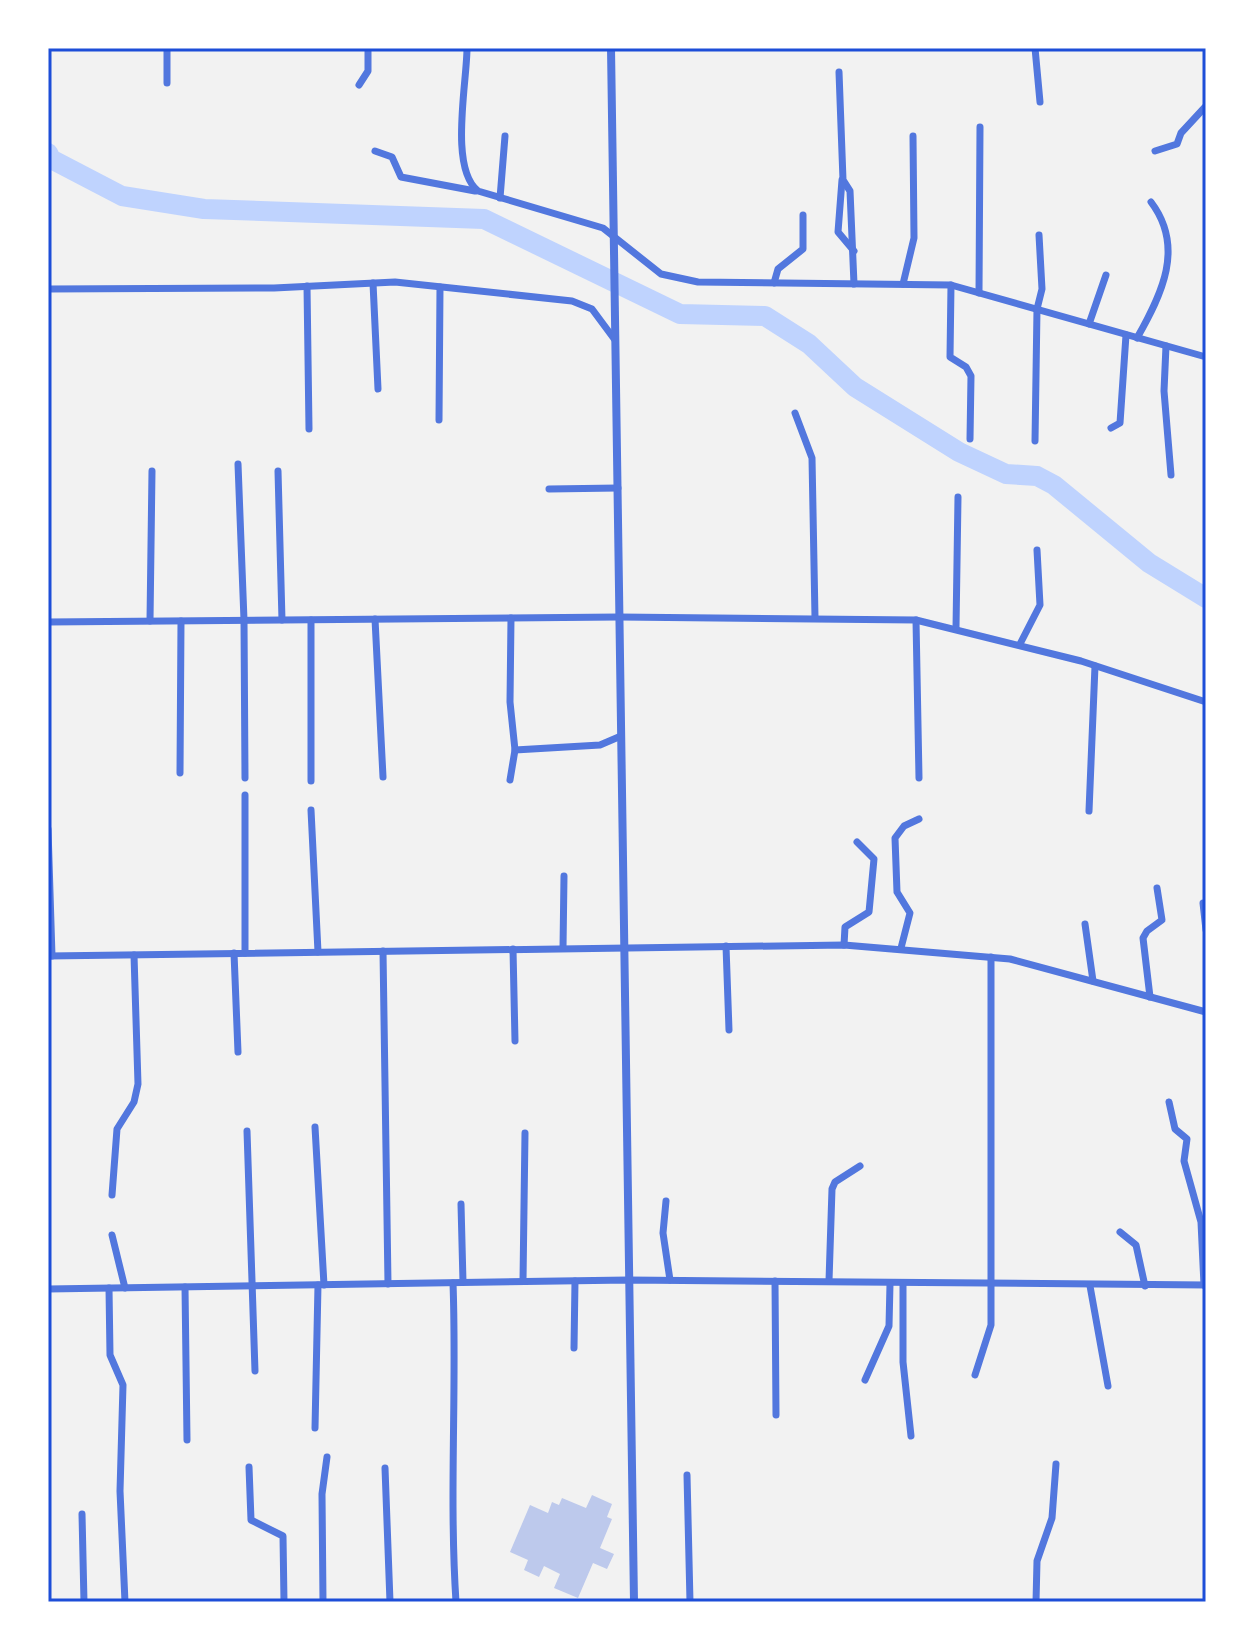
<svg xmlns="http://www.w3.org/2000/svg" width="1254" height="1650" viewBox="0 0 1254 1650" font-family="'IBM Plex Sans',sans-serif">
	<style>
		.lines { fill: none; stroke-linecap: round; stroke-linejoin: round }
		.river { stroke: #bfd3fe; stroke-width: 20 }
		.building { fill: #bdc9ec }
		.minor { stroke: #5277de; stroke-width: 7 }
		.tertiary { stroke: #5277de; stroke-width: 8 }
		.neatline { fill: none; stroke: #1d4ed8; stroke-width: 3 }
	</style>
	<rect width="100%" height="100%" fill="#f2f2f2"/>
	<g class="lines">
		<polyline class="river" points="48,153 51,159 122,196 204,209 484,219 680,314 765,316 809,344 855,387 959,452 1006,474 1037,476 1054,485 1149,563 1206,598"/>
	</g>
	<polygon class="building" points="592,1495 612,1504 607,1517 612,1519 600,1548 614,1554 607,1569 593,1563 578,1598 554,1588 560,1574 544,1566 539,1577 524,1570 528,1560 510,1552 530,1505 548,1513 552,1502 559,1505 562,1498 586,1508"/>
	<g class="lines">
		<g class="minor">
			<polyline points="167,48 167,83"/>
			<path d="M 467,48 C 467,83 449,168 478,191 L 603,228 L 661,274 L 698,282 L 951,285 L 1206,357"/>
			<polyline points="1035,48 1040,102"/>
			<polyline points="839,72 843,180 850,191 854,284"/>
			<polyline points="359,85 368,71 368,48"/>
			<polyline points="375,151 392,157 401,177 475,191"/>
			<polyline points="1155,151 1177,144 1181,133 1206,106"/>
			<polyline points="842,180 838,232 854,251"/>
			<polyline points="500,198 505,136"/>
			<polyline points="373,283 378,389"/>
			<polyline points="774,283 778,269 803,249 803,215"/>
			<polyline points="903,284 914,238 913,136"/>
			<polyline points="951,285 950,357 966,367 971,376 970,439"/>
			<polyline points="307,286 309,429"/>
			<polyline points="48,289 274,288 395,282 572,301 592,309 615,340"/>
			<polyline points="979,293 980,127"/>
			<polyline points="1089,324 1106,275"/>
			<path d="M 1137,338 C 1162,294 1185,247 1151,202"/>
			<polyline points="1166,346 1164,391 1171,475"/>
			<polyline points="795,413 812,458 815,617"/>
			<polyline points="439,420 440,287"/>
			<polyline points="1111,428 1120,423 1126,335"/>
			<polyline points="1035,441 1037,309 1042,289 1039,235"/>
			<polyline points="238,464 244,620 245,778"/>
			<polyline points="278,471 282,620"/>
			<polyline points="549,489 618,488"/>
			<polyline points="375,619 383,777"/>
			<polyline points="311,620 311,781"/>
			<polyline points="916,620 919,778"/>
			<polyline points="150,621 152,471"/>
			<polyline points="48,622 619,617 916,620 1081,661 1206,702"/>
			<polyline points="956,628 958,497"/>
			<polyline points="1020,644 1040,605 1037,550"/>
			<polyline points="515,750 600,745 621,736"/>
			<polyline points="180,773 181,621"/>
			<polyline points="510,780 515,750 510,702 511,618"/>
			<polyline points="311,810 318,952"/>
			<polyline points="1089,811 1095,666"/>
			<polyline points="48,829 52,956"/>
			<polyline points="1206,903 1203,903 1206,930"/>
			<polyline points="1085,924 1093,981"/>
			<polyline points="844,945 845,927 869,912 874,859 857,842"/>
			<polyline points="726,946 729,1030"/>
			<polyline points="563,948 564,876"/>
			<polyline points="901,948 910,913 897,892 895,838 904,826 919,819"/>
			<polyline points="513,949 515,1041"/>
			<polyline points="383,951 388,1284"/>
			<polyline points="234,953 238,1052"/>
			<polyline points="245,953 245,795"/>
			<polyline points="48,956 844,945 1010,959 1206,1012"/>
			<polyline points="1150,997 1143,938 1147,931 1162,920 1157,888"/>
			<polyline points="1169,1102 1175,1129 1187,1139 1184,1161 1201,1222 1204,1285"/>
			<polyline points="315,1127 324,1285"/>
			<polyline points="247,1131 255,1371"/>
			<polyline points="112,1195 117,1129 134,1102 138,1084 134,955"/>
			<polyline points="666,1201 663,1233 670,1280"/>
			<polyline points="461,1204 463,1282"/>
			<polyline points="1120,1232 1136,1245 1145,1286"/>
			<polyline points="112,1235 125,1288"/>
			<polyline points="523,1281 525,1133"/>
			<polyline points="775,1281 776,1415"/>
			<polyline points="829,1281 832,1189 835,1182 860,1166"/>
			<path d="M 453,1283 C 457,1389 449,1495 456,1602"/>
			<polyline points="903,1284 903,1362 911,1436"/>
			<polyline points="1090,1286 1108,1386"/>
			<polyline points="185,1287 187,1440"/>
			<polyline points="109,1288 110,1355 123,1385 120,1491 125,1602"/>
			<polyline points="48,1289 628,1280 1206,1285"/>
			<polyline points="574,1348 575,1281"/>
			<polyline points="975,1375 991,1325 991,957"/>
			<polyline points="865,1380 889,1326 890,1284"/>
			<polyline points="315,1428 318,1285"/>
			<polyline points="249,1467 251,1520 283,1536 284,1602"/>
			<polyline points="385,1468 390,1602"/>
			<polyline points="687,1475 690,1602"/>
			<polyline points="82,1514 84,1602"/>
			<polyline points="323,1602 322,1494 327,1457"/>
			<polyline points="1036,1602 1037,1561 1052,1518 1056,1464"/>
		</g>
		<polyline class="tertiary" points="611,48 634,1602"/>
	</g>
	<rect width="1254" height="1650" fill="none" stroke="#ffffff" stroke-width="100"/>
	<rect x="50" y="50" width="1154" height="1550" class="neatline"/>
</svg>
